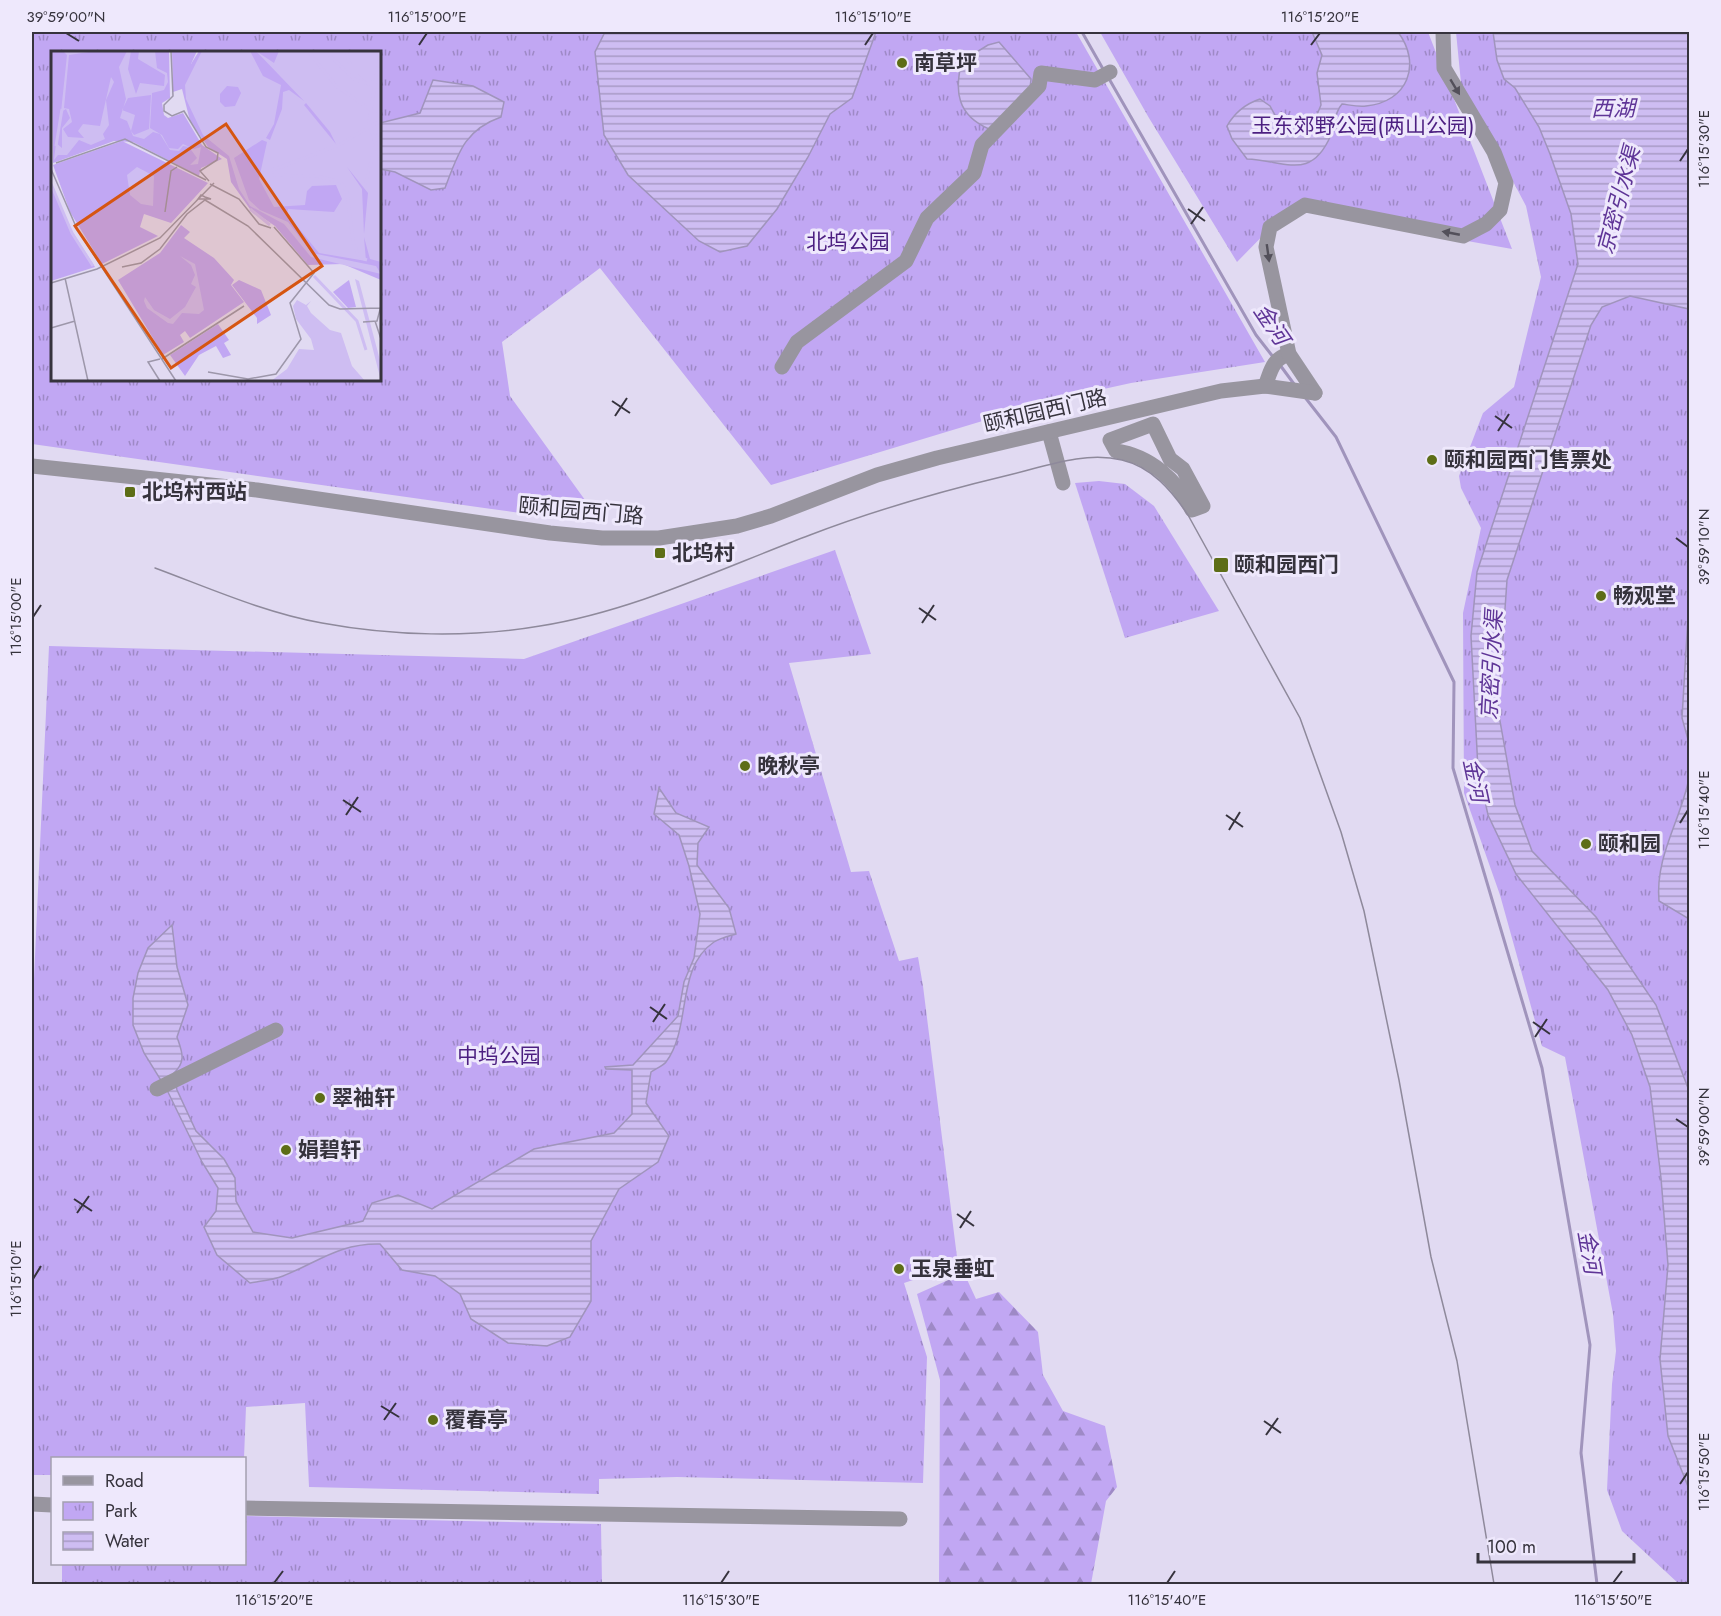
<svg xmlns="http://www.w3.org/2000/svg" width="1721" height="1616" viewBox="0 0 1721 1616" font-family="Jost,'Noto Sans SC',sans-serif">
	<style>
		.forest { fill: url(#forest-firs) }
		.park { fill: url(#park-tufts); fill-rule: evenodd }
		.water { fill: url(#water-rules); stroke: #a094bc; stroke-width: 1.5 }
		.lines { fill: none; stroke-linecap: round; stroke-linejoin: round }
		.stream { stroke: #a094bc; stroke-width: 3 }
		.minor { stroke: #98959f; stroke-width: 15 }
		.tram { stroke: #8e899b; stroke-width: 1.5 }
		.oneway { fill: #53505a }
		.ticks { fill: none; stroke: #36333d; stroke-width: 2 }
		.poi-dot { fill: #5d6d17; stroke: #eee8fc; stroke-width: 2 }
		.labels { text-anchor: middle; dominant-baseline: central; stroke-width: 6; stroke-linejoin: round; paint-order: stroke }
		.poi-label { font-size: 21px; font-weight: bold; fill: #36333d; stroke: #eee8fc; text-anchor: start }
		.park-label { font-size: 21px; fill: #4c1f81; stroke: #eee8fc }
		.street-label { font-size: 21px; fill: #36333d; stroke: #eee8fc }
		.water-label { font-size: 22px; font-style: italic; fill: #5f3597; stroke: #eee8fc }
		.inset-river { fill: none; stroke: #cebdf2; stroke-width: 3 }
		.inset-road { fill: none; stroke: #9d97aa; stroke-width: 1.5 }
		.view { fill: #d65511; fill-opacity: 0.15; stroke: #d65511; stroke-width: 3 }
		.inset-edge { fill: none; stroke: #36333d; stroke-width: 3 }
		.neatline { fill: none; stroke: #36333d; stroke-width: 2 }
		.ticks-label { font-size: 15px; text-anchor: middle; fill: #36333d }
	</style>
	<defs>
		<pattern id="forest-firs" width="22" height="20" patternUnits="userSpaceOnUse" patternTransform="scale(1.5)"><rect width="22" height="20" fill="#c1a7f3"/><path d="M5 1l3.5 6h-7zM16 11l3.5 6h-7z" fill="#9e89c6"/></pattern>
		<pattern id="park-tufts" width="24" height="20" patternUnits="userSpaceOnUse" patternTransform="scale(1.5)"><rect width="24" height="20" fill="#c1a7f3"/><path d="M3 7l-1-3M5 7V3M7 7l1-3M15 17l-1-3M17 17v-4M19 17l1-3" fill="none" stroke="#9e89c6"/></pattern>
		<pattern id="water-rules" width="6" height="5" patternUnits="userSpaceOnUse" patternTransform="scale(1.5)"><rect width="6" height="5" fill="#cebdf2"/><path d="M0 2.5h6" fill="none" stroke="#a89ac5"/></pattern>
	</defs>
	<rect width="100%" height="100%" fill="#e1daf2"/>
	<polygon class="forest" points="964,1273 976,1299 999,1292 1038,1332 1043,1375 1063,1411 1105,1426 1117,1487 1106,1501 1091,1584 939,1584 940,1380 917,1294"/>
	<g class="park">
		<path d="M 32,32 L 1076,32 L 1265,362 L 1131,383 L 1049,401 L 771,485 L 600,268 L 502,342 L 510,396 L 598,518 L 541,516 L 32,444 ZM 52,52 L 380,52 L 380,380 L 52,380 Z"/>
		<polygon points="1100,32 1428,32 1512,249 1289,209 1237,262 1149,118"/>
		<polygon points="1456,32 1689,32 1689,1584 1679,1584 1622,1531 1607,1490 1612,1384 1616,1351 1613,1314 1565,1057 1542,1046 1500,895 1464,793 1463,613 1481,528 1461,488 1459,476 1483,413 1514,387 1541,277 1526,206 1461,83"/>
		<polygon points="1099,481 1125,484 1154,506 1219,611 1125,638 1075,483"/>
		<polygon points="835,550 871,654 789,663 851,872 869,871 899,961 918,957 923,986 958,1265 904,1283 927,1357 923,1483 677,1477 599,1479 599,1494 309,1487 305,1403 246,1407 244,1458 52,1458 52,1475 32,1475 32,1023 49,646 524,659"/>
		<polygon points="245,1516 601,1524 602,1584 62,1584 62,1564 244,1564"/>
	</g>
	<g class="water">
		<polygon points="605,32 876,32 852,98 830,114 808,157 777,209 747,246 720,252 699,241 628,175 604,135 595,52"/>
		<path d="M 1312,32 L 1398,32 C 1422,64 1408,102 1366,106 C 1358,107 1350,105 1342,104 C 1334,113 1335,124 1331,135 C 1311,181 1287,161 1247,159 L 1232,139 L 1227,126 C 1235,112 1245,104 1260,99 L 1270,106 L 1275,115 L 1291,120 L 1316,117 L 1321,105 L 1317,73 L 1322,55 Z"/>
		<polygon points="1493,32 1689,32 1689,309 1630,296 1602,307 1591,325 1507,580 1498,710 1515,805 1532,851 1596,917 1656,1005 1688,1088 1689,1489 1668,1436 1660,1359 1668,1265 1661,1178 1650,1087 1632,1035 1608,990 1516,874 1488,815 1478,769 1471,636 1477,572 1578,264 1571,214 1550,154 1539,127 1515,88 1504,79 1497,60"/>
		<path d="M 999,42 L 1031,79 L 1030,88 L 989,129 C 957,115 954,91 962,61 L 988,45 Z"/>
		<path d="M 433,80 L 473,86 L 504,102 L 501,117 C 464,130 458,154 445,188 L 431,190 L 395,172 L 380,169 L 380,123 L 420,113 Z"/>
		<polygon points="1689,600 1689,743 1682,718"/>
		<path d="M 1689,778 L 1689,919 L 1659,901 C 1655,856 1681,820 1689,778 Z"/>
		<path d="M 659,788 L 676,813 L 709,827 L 698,843 L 697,865 L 729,908 L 736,934 C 729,936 720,938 714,942 C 675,968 692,1028 666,1062 C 663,1066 655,1069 651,1072 L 646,1103 L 669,1136 L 658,1162 L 619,1189 L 591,1241 L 591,1301 L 570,1337 L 547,1346 L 508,1343 L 471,1319 L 460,1294 L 435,1276 L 402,1270 L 380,1244 C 340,1243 318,1262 283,1276 C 273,1280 261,1281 250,1283 L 217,1255 L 204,1227 L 216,1211 L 218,1188 L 202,1162 L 167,1090 L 144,1053 L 133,1025 L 133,998 L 138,973 L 148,948 L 172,925 L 177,967 L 188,1005 L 177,1037 C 182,1052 187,1061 173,1074 L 177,1090 L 196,1131 L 224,1159 L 235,1178 L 236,1201 L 253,1232 L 292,1238 L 363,1221 L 372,1203 L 398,1195 L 432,1209 L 534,1149 L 614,1133 L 632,1114 L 632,1070 L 606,1069 L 605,1067 L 633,1065 L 678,1016 L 684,982 L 694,958 L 700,914 L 689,866 L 679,835 L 654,814 Z"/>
	</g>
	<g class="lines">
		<g class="stream">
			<polyline points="1082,32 1103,69"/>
			<polyline points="1108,77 1256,335 1274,358"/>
			<polyline points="1280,365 1294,384"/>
			<polyline points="1304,396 1336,437 1454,682 1453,768 1542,1068 1590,1345 1581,1453 1597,1584"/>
		</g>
		<g class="minor">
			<polyline points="782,367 797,342 906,261 927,218 974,173 982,145 1039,86 1041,73 1095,80 1110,72"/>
			<path d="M 1265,386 C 1271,371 1272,359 1289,354"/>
			<polyline points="1315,393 1289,354 1266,247 1270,227 1305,205 1463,236 1486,224 1500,210 1506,183 1494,152 1444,68 1443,32"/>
			<path d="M 1153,424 L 1170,459 L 1183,469 L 1203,506 L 1192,510 C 1177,480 1150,456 1116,451 L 1110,440 Z"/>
			<polyline points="1049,432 1063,483"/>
			<polyline points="32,466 257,490 550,533 602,538 659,538 737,526 771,516 877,475 937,458 1221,391 1265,386 1315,393"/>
			<polyline points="157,1089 276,1030"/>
			<polyline points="32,1504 52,1505"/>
			<polyline points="244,1508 900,1519"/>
		</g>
		<path class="tram" d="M 155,568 C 209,588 265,613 322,623 C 392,636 470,638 540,626 C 634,611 722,568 810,535 C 875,510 942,491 1009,475 C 1046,466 1085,451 1122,460 C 1152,467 1172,491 1188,515 L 1300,718 L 1341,832 L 1364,911 L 1399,1080 L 1431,1257 L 1457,1361 L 1494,1584"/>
	</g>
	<defs><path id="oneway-solid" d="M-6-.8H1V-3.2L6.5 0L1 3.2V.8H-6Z" transform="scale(1.5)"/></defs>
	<g class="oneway">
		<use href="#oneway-solid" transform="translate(1455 87) rotate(59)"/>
		<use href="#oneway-solid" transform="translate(1451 233) rotate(-169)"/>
		<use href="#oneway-solid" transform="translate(1268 253) rotate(82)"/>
	</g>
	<path class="ticks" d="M 66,33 L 79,41M 419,45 L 427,33M 865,45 L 873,33M 1311,45 L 1320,33M 1680,161 L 1688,149M 1188,209 L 1205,221M 1191,224 L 1203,207M 612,401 L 630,413M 615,416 L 627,398M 1495,416 L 1512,428M 1498,431 L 1509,414M 1676,538 L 1688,547M 919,608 L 936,620M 33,617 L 41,605M 922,623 L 934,605M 343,800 L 361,812M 346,815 L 358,797M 1226,815 L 1243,827M 1680,823 L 1688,810M 1229,830 L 1240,812M 650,1007 L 667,1019M 653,1022 L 665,1004M 1533,1022 L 1550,1034M 1535,1037 L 1547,1019M 1676,1119 L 1688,1127M 74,1199 L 92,1211M 77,1213 L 89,1196M 957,1214 L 974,1226M 960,1228 L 971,1211M 33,1279 L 41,1266M 381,1406 L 399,1417M 384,1420 L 396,1403M 1264,1421 L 1281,1433M 1266,1435 L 1278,1418M 1680,1484 L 1688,1472M 274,1583 L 283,1571M 721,1583 L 729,1571M 1167,1583 L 1175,1571M 1613,1583 L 1622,1571"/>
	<g class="poi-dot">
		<circle cx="902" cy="63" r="6"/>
		<circle cx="1432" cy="460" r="6"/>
		<rect x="124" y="486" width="12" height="12" rx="3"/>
		<rect x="654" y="547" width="12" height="12" rx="3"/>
		<rect x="1213" y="557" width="16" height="16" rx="3"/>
		<circle cx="1601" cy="596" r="6"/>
		<circle cx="745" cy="766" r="6"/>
		<circle cx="1586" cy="844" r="6"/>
		<circle cx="320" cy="1098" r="6"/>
		<circle cx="286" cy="1150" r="6"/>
		<circle cx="899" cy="1269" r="6"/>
		<circle cx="433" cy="1420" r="6"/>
	</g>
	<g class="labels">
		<g class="poi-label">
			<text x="914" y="63">南草坪</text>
			<text x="1444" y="460">颐和园西门售票处</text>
			<text x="142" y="492">北坞村西站</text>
			<text x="672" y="553">北坞村</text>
			<text x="1234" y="565">颐和园西门</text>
			<text x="1613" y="596">畅观堂</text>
			<text x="757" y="766">晚秋亭</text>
			<text x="1598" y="844">颐和园</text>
			<text x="332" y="1098">翠袖轩</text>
			<text x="298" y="1150">娟碧轩</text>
			<text x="911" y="1269">玉泉垂虹</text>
			<text x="445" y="1420">覆春亭</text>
		</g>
		<g class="park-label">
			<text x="1363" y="126">玉东郊野公园(两山公园)</text>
			<text x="848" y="242">北坞公园</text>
			<text x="499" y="1056">中坞公园</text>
		</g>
		<g class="street-label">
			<text transform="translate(1045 411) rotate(-13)">颐和园西门路</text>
			<text transform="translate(581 511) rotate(5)">颐和园西门路</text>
		</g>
		<g class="water-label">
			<text x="1613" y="108">西湖</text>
			<text transform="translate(1618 200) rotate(-75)">京密引水渠</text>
			<text transform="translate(1272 324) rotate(56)">金河</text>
			<text transform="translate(1491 665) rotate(-87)">京密引水渠</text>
			<text transform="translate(1476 780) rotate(78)">金河</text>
			<text transform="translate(1590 1252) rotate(80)">金河</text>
		</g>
	</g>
	<g transform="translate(51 51)">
		<rect width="330" height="330" fill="#e1daf2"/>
		<path d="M 188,229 L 210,239 L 220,264 L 206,273 L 206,267 L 181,234 ZM 298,229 L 305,256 L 297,257 L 282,241 Z" fill="#c1a7f3"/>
		<path d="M 1,0 L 118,0 L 119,47 L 111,52 L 113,64 L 117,67 L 132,62 L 151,94 L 171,108 L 150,117 L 148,125 L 82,91 L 63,90 L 2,112 ZM 121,0 L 146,0 L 140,13 L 148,0 L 330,0 L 330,229 L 292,213 L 257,214 L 224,175 L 199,158 L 180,131 L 176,108 L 157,96 L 139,70 L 131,38 L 122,41 ZM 71,90 L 157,132 L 120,172 L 93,163 L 89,176 L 107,185 L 51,213 L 19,161 L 2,114 ZM 0,131 L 19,177 L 44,216 L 0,230 ZM 130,174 L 139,181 L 133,187 L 163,207 L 183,229 L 180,234 L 193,251 L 139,287 L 134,280 L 129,284 L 133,291 L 112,304 L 67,229 L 109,202 ZM 167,273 L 178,289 L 173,292 L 180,304 L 172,307 L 165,295 L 148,304 L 134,325 L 119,304 Z" fill="#c1a7f3"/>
		<path d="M 12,0 L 44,0 L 18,4 L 13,57 L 18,58 L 21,71 L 12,78 L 17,86 L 33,87 L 27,80 L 32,73 L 49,75 L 60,26 L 63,31 L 55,49 L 58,74 L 52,83 L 54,88 L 40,94 L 28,89 L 16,104 L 7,104 L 3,109 L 5,92 L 11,97 L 11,77 L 19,67 L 15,58 L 10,61 L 16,4 ZM 76,0 L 80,0 L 77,18 L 85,43 L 89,32 L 113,35 L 114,24 L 87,8 L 88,0 L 104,0 L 106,17 L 116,22 L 117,31 L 113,39 L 101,42 L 99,77 L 111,84 L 118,97 L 127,98 L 132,93 L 143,98 L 150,96 L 147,113 L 139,114 L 146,107 L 138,96 L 132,95 L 128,100 L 119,99 L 109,83 L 102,81 L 93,88 L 82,85 L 76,70 L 69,67 L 75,48 L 68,16 ZM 100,44 L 98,78 L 83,84 L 80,80 L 84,64 L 71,59 L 77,47 ZM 151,0 L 199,0 L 212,25 L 230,34 L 223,73 L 215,87 L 219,89 L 231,58 L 232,41 L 238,39 L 253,50 L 205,0 L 223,12 L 228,0 L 330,0 L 330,211 L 319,208 L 313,186 L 315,210 L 268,202 L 236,163 L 237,158 L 283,161 L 291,148 L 285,134 L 261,135 L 256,140 L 254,154 L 223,156 L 208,128 L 216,91 L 211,89 L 183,107 L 198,149 L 209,159 L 237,171 L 261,202 L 325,215 L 330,223 L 260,206 L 233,173 L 199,155 L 188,138 L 178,105 L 152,84 L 135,48 L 134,34 ZM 176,35 L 187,36 L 190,42 L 184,55 L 174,56 L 169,51 L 169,43 ZM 255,52 L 279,81 L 285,93 L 253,54 ZM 296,116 L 317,142 L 313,183 L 311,138 ZM 86,116 L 103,125 L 102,155 L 90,153 L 79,144 L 76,124 ZM 129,205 L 144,213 L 153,259 L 148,263 L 131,262 L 122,273 L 117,272 L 96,257 L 93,250 L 94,246 L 103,259 L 119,268 L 134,256 L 145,236 L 140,233 L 144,224 L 140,214 ZM 304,228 L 308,230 L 330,313 L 330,330 ZM 246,249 L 255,254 L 260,250 L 256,255 L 260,262 L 279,279 L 290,282 L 301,315 L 314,330 L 220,330 L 236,318 L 248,298 L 263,299 L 260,288 L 245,268 L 242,255 Z" fill="#cebdf2" fill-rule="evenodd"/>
		<path class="inset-river" d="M 257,0 L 285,35 L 330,66M 274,0 L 303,28 L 330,37M 295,0 L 299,13 L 314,28 L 330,36M 329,0 L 318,72 L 330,110M 325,90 L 330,71M 5,95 L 11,58M 211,123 L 288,94 L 330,69M 209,124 L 266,125 L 290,131 L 296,142 L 302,190 L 308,206 L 316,209M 0,133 L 21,182 L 42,215M 314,134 L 324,95M 199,158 L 219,174M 263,225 L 306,270 L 315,299"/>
		<path class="inset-road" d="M 120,0 L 122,45 L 113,54 L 113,60 L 121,65 L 133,60 L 155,96 L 167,102 L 166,109 L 149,120 L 158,130M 0,6 L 0,56M 5,112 L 74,88 L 155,129M 0,118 L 26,178 L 125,330M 159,133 L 188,148 L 208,173 L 220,177M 150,144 L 154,146 L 160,148 L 147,148 ZM 114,161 L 120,120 L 126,116M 71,216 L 90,212 L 109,198 L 136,163 L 154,149 L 197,175 L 278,254 L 289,258 L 330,257M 14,227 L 37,330M 0,232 L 46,218 L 109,187 L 163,132M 324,270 L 330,288M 312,271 L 326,270 L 330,255M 0,277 L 24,270M 109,308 L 97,311 L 109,330M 111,308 L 193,255M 157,321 L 197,328 L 225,323 L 250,288 L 239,252 L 263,222 L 223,176"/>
		<path class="view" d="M 175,73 L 271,215 L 120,317 L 24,175 Z"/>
		<rect width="330" height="330" class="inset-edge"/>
	</g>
	<rect width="1721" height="1616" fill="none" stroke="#eee8fc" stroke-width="66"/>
	<rect x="51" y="1457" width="195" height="108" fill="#eee8fc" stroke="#a4a0b0" stroke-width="1.5"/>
	<rect x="63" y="1476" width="30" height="9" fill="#98959f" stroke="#a4a0b0" stroke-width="1.5"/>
	<text x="105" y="1487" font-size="18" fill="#36333d">Road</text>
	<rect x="63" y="1502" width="30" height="18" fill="url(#park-tufts)" stroke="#a4a0b0" stroke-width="1.5"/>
	<text x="105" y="1517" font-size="18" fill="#36333d">Park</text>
	<rect x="63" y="1532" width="30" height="18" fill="url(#water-rules)" stroke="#a4a0b0" stroke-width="1.5"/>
	<text x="105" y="1547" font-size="18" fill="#36333d">Water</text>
	<path d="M1478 1553v9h156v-9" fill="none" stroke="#36333d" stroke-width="3"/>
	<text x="1487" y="1553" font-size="18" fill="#36333d" stroke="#eee8fc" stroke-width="4.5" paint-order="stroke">100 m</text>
	<rect x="33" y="33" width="1655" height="1550" class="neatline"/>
	<g class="ticks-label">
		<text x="66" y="22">39°59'00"N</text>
		<text x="427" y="22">116°15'00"E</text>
		<text x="873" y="22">116°15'10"E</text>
		<text x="1320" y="22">116°15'20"E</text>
		<text transform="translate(1704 149) rotate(-90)" y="5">116°15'30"E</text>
		<text transform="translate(1704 547) rotate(-90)" y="5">39°59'10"N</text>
		<text transform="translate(16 617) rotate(-90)" y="5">116°15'00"E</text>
		<text transform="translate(1704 810) rotate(-90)" y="5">116°15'40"E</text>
		<text transform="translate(1704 1127) rotate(-90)" y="5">39°59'00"N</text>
		<text transform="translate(16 1279) rotate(-90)" y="5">116°15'10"E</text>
		<text transform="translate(1704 1472) rotate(-90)" y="5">116°15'50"E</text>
		<text x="274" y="1605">116°15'20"E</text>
		<text x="721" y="1605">116°15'30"E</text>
		<text x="1167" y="1605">116°15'40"E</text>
		<text x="1613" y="1605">116°15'50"E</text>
	</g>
</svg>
